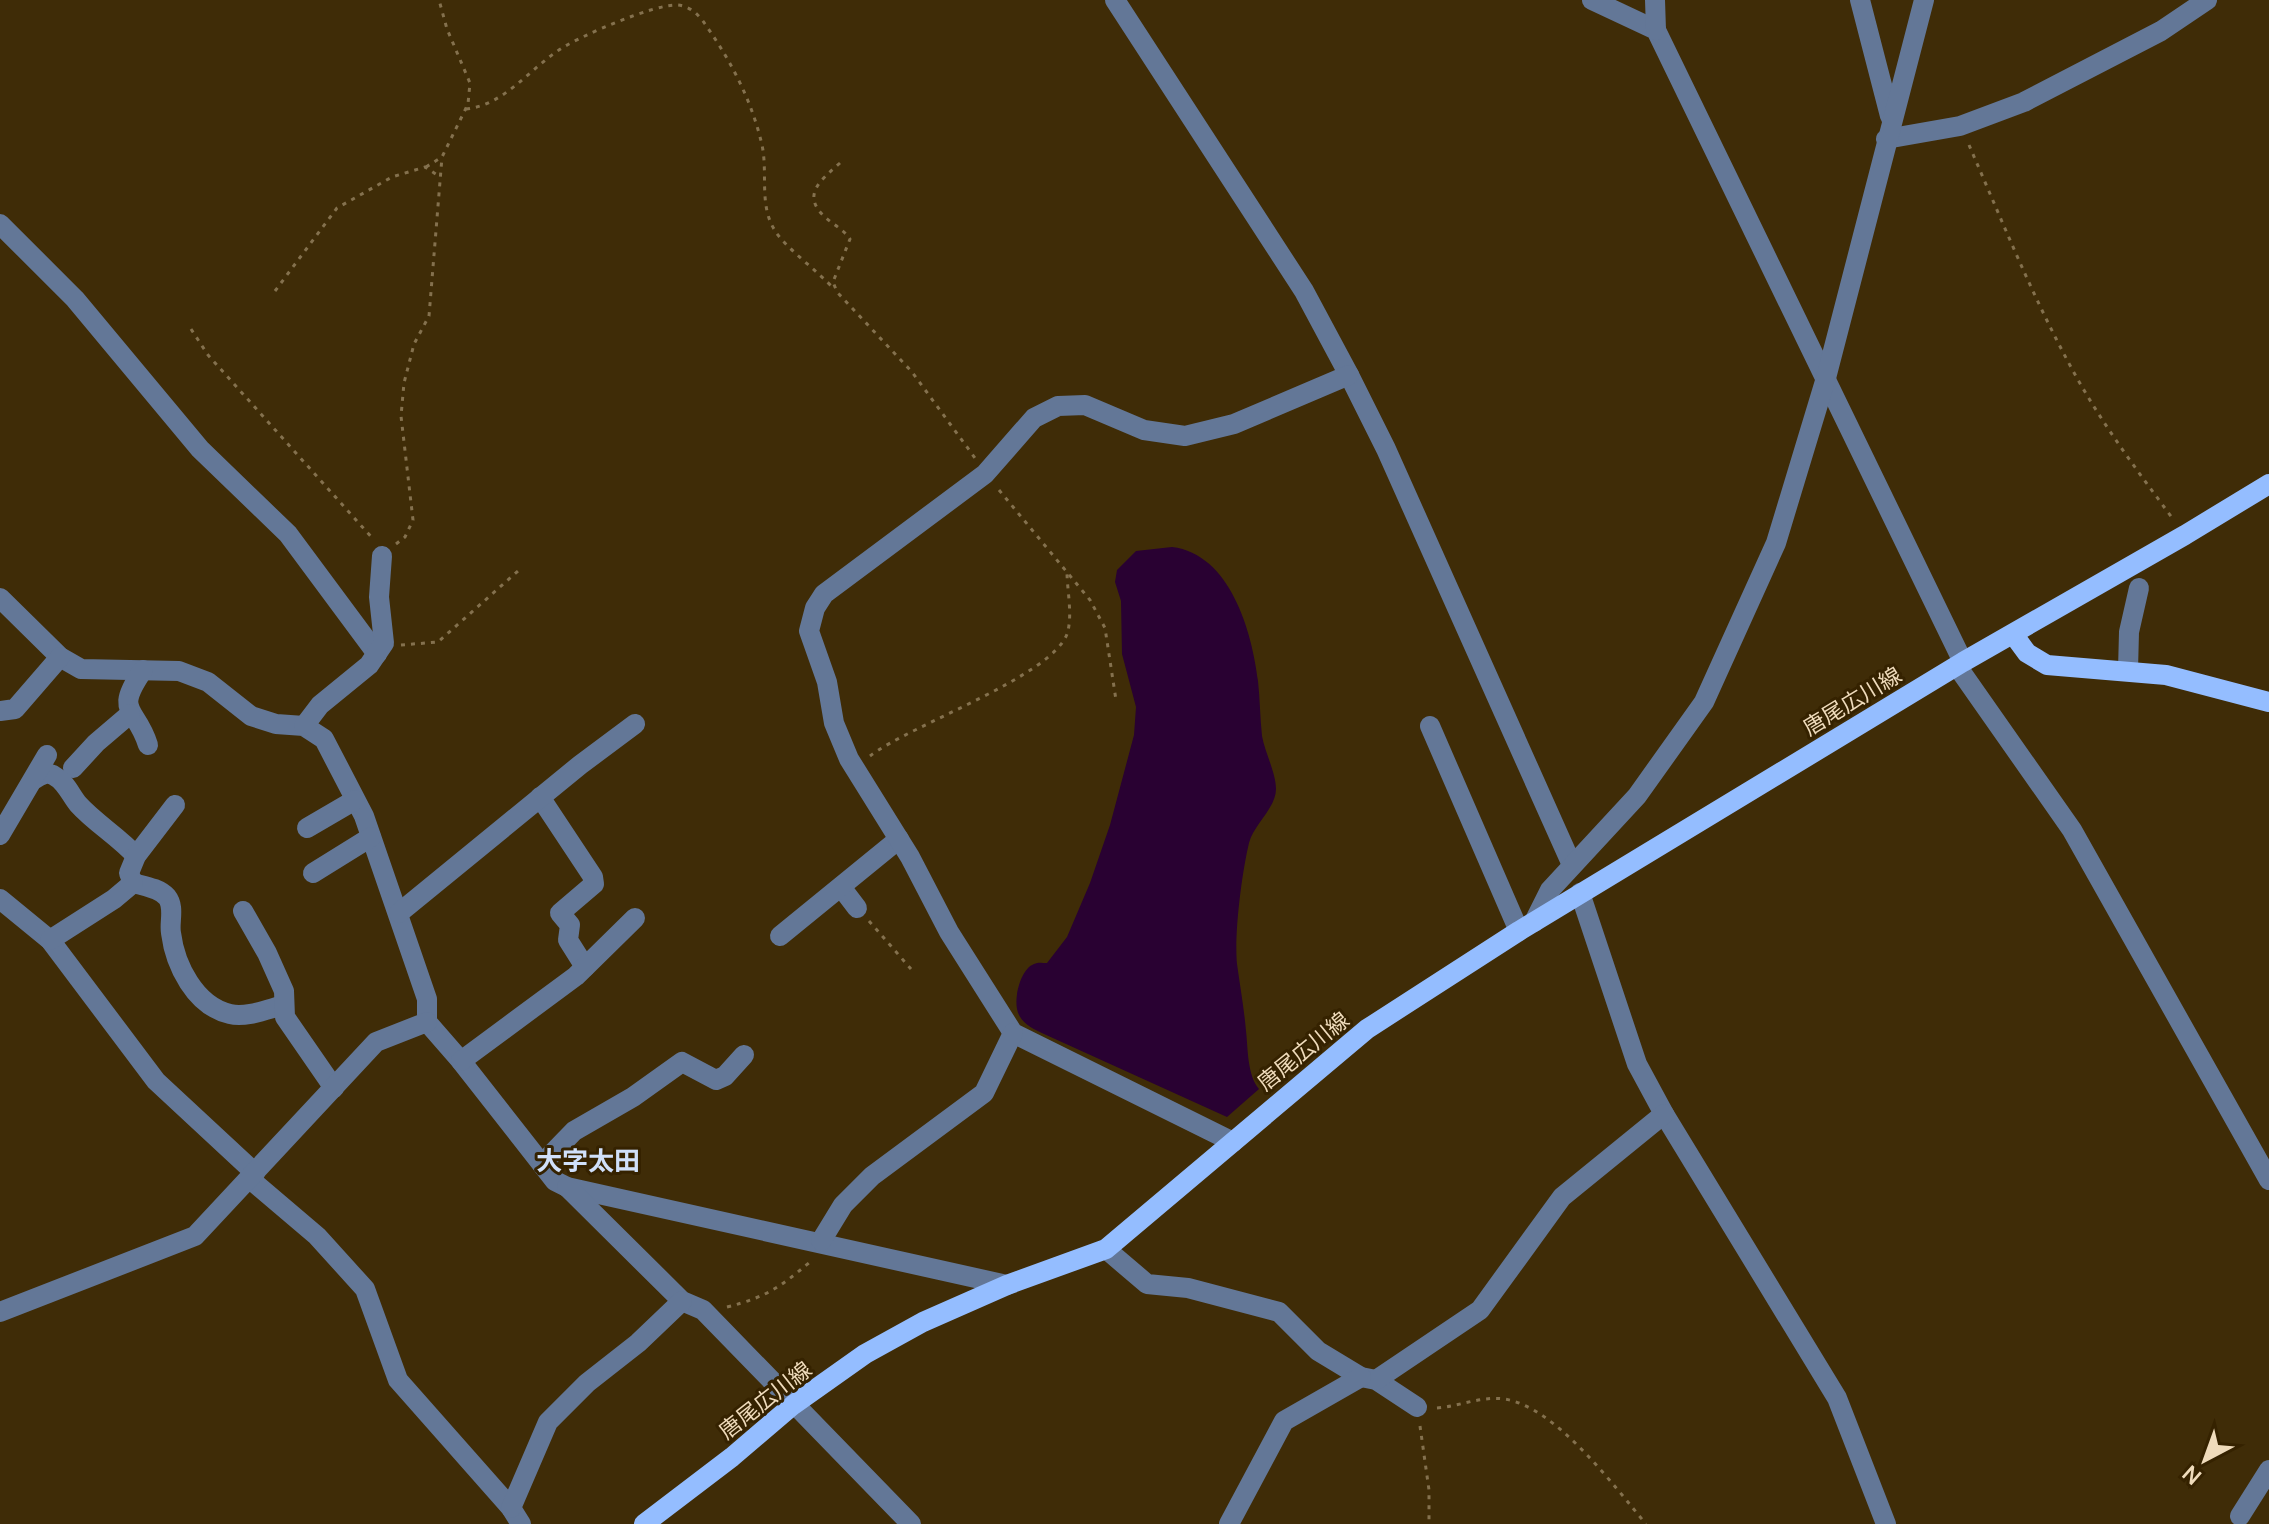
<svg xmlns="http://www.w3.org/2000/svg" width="2269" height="1524" viewBox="0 0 2269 1524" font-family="Manrope,'Noto Sans JP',sans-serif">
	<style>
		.water { fill: #290132 }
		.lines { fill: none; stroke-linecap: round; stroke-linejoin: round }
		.path { stroke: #84714e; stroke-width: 3; stroke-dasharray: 4 6; stroke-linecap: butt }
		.minor { stroke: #637797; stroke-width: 20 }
		.major { stroke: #94bdff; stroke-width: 20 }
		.labels { text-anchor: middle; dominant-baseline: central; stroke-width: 6; stroke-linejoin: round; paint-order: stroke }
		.street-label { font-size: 22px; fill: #efdbbb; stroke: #352200 }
		.quarter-label { font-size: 26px; font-weight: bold; fill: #d0e0fa; stroke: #352200 }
	</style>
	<rect width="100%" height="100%" fill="#3f2c07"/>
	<path class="water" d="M 1172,547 C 1230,554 1252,631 1258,681 C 1260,699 1260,718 1262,736 C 1265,753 1276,773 1276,789 C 1276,808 1254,824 1249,843 C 1242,872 1234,934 1237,964 C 1240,986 1244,1008 1246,1031 C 1248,1048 1247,1075 1259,1089 L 1227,1117 L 1044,1034 C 1034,1029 1024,1025 1019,1015 C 1012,1002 1020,969 1034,964 C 1038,962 1043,963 1047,963 L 1067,937 L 1090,883 L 1110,825 L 1134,735 L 1136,707 L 1122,654 L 1121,601 L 1115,582 L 1117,570 L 1136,551 Z"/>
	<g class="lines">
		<g class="path">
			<path d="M 466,109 C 505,105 530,68 562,48 C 583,35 652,5 676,5 C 689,5 699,15 705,24 C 731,61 752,101 762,145 C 768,173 759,204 774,229 C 783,246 819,272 834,289"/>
			<path d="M 1969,145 C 2003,223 2035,303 2077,378 C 2105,428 2139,473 2173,519"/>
			<path d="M 840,163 C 821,180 800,195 826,218 C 834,225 844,230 850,239 L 833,282 L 837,292 L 912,372 L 975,458"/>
			<polyline points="426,167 442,157 468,104 470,83 447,29 439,0"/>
			<polyline points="275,291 337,208 392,177 425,167 440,177"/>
			<polyline points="191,329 208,355 374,540"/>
			<polyline points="999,490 1090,600 1105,628 1116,700"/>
			<polyline points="396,544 405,537 413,520 401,416 404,383 414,344 429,316 442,157"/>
			<polyline points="401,645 438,642 518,571"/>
			<path d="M 870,756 C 910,725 1051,677 1067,634 C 1073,616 1067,590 1067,572"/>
			<polyline points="869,921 911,969"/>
			<path d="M 727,1307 C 766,1297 779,1288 810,1262"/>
			<path d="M 1437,1408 C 1461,1406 1480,1396 1504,1399 C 1555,1406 1614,1486 1646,1524"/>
			<polyline points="1420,1426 1429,1490 1429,1524"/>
		</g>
		<g class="minor">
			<polyline points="1115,0 1304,291 1349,375 1386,449 1572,865"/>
			<polyline points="1592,0 1656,30 1963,662"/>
			<polyline points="1655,0 1656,30"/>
			<polyline points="1860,0 1890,116"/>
			<polyline points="1886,139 1960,126 2024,102 2161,31 2207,0"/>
			<polyline points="0,224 75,299 200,449 288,534 377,654"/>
			<polyline points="0,598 60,657 81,669 179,671 208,682 251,716 276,724 304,726 324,739 364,816 427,999 427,1022 461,1061 555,1181 567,1187 1007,1285"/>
			<polyline points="1957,666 2072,830 2269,1180"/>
			<path d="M 143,670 C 113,714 136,706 148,745"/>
			<polyline points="2128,670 2129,632 2139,588"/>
			<polyline points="0,711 15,709 60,657"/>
			<polyline points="304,726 320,705 369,665 384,643 379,597 382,556"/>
			<polyline points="1430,726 1519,931"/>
			<polyline points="73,768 96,743 130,714"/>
			<path d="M 35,779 C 41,775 46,772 53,775 C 66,782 70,794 78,804 C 95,823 119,837 136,856"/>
			<polyline points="540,797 593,877 594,884 560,913 570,925 568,940 585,967"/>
			<polyline points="307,828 355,800"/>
			<polyline points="0,835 47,755"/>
			<polyline points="313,873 371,837"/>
			<path d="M 133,883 C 144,886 159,888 167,897 C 175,907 169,922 171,933 C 175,965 195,1006 230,1014 C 246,1018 268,1009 284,1005"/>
			<polyline points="841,887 857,908"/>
			<polyline points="1580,893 1637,1064 1664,1114 1837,1398 1886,1524"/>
			<polyline points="0,899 50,940 156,1081 255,1173"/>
			<polyline points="243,911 267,953 284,991 285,1017 334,1088"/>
			<polyline points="399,913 580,765 635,724"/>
			<polyline points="1534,922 1550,890 1637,796 1704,702 1776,543 1826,378 1924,0"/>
			<polyline points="780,936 899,839"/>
			<polyline points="50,940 114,899 133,883 129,873 136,856 175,805"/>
			<polyline points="461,1061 576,976 635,918"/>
			<polyline points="1233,1142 1013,1033 949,932 910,857 849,759 834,723 827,682 809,631 815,608 824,594 985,474 1034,418 1058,406 1085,405 1144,430 1185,436 1234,424 1349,375"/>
			<polyline points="542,1164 574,1131 633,1097 682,1062 716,1080 725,1076 744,1055"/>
			<polyline points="250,1179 317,1236 365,1289 398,1380 511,1508 521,1524"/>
			<polyline points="567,1187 682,1301 703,1310 911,1524"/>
			<polyline points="821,1241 843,1205 872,1176 984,1093 1013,1033"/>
			<polyline points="1106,1249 1147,1284 1188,1288 1279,1312 1318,1351 1361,1377 1376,1380 1417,1407"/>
			<polyline points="0,1312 195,1236 376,1042 427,1022"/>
			<polyline points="1376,1380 1480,1310 1562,1197 1664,1114"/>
			<polyline points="511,1508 548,1422 587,1383 638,1343 682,1301"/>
			<polyline points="2240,1516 2269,1470"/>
			<polyline points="1229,1524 1284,1421 1361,1377"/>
		</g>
		<g class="major">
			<polyline points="2013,634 2027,653 2047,665 2166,675 2269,702"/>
			<polyline points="644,1524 732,1457 793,1405 865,1354 923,1322 1007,1285 1106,1249 1367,1029 1519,931 1963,662 2185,535 2269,484"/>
		</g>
	</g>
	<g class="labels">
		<g class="street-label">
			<text transform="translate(1852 701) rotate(-31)">唐尾広川線</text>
			<text transform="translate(1303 1051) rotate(-39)">唐尾広川線</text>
			<text transform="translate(765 1400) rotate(-38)">唐尾広川線</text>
		</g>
		<g class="quarter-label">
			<text x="588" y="1160">大字太田</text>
		</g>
	</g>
	<g transform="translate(2205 1460) rotate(221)" stroke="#352200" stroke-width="6" paint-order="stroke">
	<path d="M0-6L14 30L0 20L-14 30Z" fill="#efdbbb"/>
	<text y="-12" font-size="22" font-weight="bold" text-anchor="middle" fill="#efdbbb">N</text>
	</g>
</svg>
